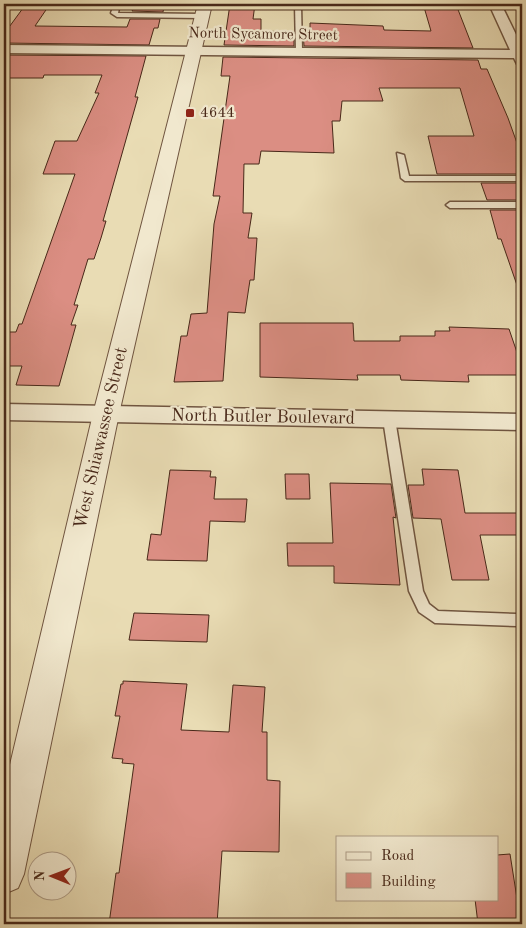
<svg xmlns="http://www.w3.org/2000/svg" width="526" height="928" viewBox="0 0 526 928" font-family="'Old Standard TT',serif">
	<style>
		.building { fill: #db8e83; stroke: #482819 }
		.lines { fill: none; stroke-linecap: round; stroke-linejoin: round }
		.service-casing { stroke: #705540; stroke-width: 3 }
		.minor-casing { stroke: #705540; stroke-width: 3 }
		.tertiary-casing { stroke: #705540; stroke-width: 2 }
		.service { fill: #f1e8ce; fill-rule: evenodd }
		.minor { fill: #f1e8ce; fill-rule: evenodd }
		.tertiary { fill: #f1e8ce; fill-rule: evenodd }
		.poi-dot { fill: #8f2418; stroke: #f1e8ce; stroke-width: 2 }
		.labels { text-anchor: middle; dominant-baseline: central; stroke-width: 4.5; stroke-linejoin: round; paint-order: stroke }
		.far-street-label { font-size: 15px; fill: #482819; stroke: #f1e8ce }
		.far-poi-label { font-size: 15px; fill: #482819; stroke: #f1e8ce; text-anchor: start }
		.street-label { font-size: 18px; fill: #482819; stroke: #f1e8ce }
	</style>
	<rect width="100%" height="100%" fill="#e9dcb4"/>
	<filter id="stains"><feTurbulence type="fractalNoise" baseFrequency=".004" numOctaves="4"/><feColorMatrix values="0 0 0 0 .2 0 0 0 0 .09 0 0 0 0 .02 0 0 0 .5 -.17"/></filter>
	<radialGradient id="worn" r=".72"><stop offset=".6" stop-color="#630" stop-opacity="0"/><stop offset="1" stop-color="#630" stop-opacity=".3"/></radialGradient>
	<g class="building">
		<polygon points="26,4 50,4 35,26 127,27 130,19 160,19 158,28 154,28 149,45 4,43 4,34"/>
		<polygon points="230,4 255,4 253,19 261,19 261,31 294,32 294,46 224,45"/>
		<polygon points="139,6 164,6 163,12 132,11 133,9 138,9"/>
		<polygon points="424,7 457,7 473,48 304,46 303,32 310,32 310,23 383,26 384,30 431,31"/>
		<polygon points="4,55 146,56 135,97 138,97 103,221 106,221 101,238 94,259 88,259 74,305 78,305 71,325 76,325 59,386 16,385 22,366 4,366 4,332 16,332 19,324 22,324 75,174 43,174 55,141 77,141 99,93 95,93 102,75 44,75 43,78 4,78"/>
		<polygon points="223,57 478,60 481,69 487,69 508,118 522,157 522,174 437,174 428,136 474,136 460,88 379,88 383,101 342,101 340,121 332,121 334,153 261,151 259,164 244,164 243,213 252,213 248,238 257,238 254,280 250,280 245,313 228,312 223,381 174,382 181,336 187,336 191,314 207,313 214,224 220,196 213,196 230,76 221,76"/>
		<polygon points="481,183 522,183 522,200 487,200"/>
		<polygon points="490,210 522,210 522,290 519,291 501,239 498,239"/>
		<polygon points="260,323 353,323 354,341 400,341 400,336 435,336 435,331 450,331 449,327 509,329 522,367 522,375 468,375 469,382 401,380 400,375 357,375 358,380 260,377"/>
		<polygon points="422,469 458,470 465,513 522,513 522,535 480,535 489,580 452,580 441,519 413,518 408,485 424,485"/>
		<polygon points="170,470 211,471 210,477 216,477 214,499 247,499 245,522 210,521 207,561 147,560 151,534 161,535"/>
		<polygon points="285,474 309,474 310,499 286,499"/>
		<polygon points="330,483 391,484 396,518 393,517 400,585 334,583 334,566 288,566 287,543 333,543"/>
		<polygon points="134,613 209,615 207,642 129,640"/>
		<polygon points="123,681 187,684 181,730 229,732 233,685 265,687 262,732 267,732 267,780 280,781 279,852 222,851 217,924 109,924 116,873 119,873 134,764 122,763 123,759 112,758 120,716 115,716 121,684 123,684"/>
		<polygon points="510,854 521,924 478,924 475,899 497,899 497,855"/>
	</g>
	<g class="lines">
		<g class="service-casing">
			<g id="service">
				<polygon points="114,4 120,4 118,13 202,14 205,16 202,18 117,17 111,13"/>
				<polygon points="295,4 301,4 302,51 299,53 296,51"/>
				<polygon points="397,153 404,155 409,176 522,176 522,181 405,181 401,178"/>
				<polygon points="522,202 522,208 450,208 446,205 450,202"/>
				<polygon points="389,415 395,419 423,591 429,604 438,611 517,614 522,616 522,624 517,626 435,623 419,612 409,591 383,419"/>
			</g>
		</g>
		<g class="minor-casing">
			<g id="minor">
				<polygon points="489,4 501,4 522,47 522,65 517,64 514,58 4,53 4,45 510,50"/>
				<polygon points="4,404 522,414 522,430 4,420"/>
			</g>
		</g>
		<g class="tertiary-casing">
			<polygon id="tertiary" points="198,4 212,4 119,414 24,874 18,888 4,894 4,790 93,414"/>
		</g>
		<use href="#service" class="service"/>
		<use href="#minor" class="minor"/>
		<use href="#tertiary" class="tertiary"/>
	</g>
	<rect class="poi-dot" x="185" y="108" width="10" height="10" rx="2.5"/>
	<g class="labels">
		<g class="far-street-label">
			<text transform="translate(263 35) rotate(1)">North Sycamore Street</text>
		</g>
		<g class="far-poi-label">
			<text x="200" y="113">4644</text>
		</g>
		<g class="street-label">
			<text transform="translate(263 417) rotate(1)">North Butler Boulevard</text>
			<text transform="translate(101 438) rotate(-77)">West Shiawassee Street</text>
		</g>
	</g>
	<rect width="526" height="928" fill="none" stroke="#e9dcb4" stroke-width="20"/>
	<rect x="5" y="5" width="516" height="918" fill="none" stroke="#482819" stroke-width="2.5"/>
	<rect x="10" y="10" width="506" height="908" fill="none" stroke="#482819"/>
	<rect x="336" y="836" width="162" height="65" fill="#f1e8ce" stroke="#ad9b86"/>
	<rect x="346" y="852" width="25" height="8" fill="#f1e8ce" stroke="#ad9b86"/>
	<text x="381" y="860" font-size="15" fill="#482819">Road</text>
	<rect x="346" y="873" width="25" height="15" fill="#db8e83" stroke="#ad9b86"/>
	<text x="381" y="886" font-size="15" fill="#482819">Building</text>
	<g transform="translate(52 876) rotate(271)"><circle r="24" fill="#f1e8ce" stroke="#ad9b86"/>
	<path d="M0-4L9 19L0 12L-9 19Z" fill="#8f2418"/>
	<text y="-8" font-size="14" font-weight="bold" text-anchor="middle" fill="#482819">N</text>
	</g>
	<rect width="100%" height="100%" filter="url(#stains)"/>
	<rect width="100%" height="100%" fill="url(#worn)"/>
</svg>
